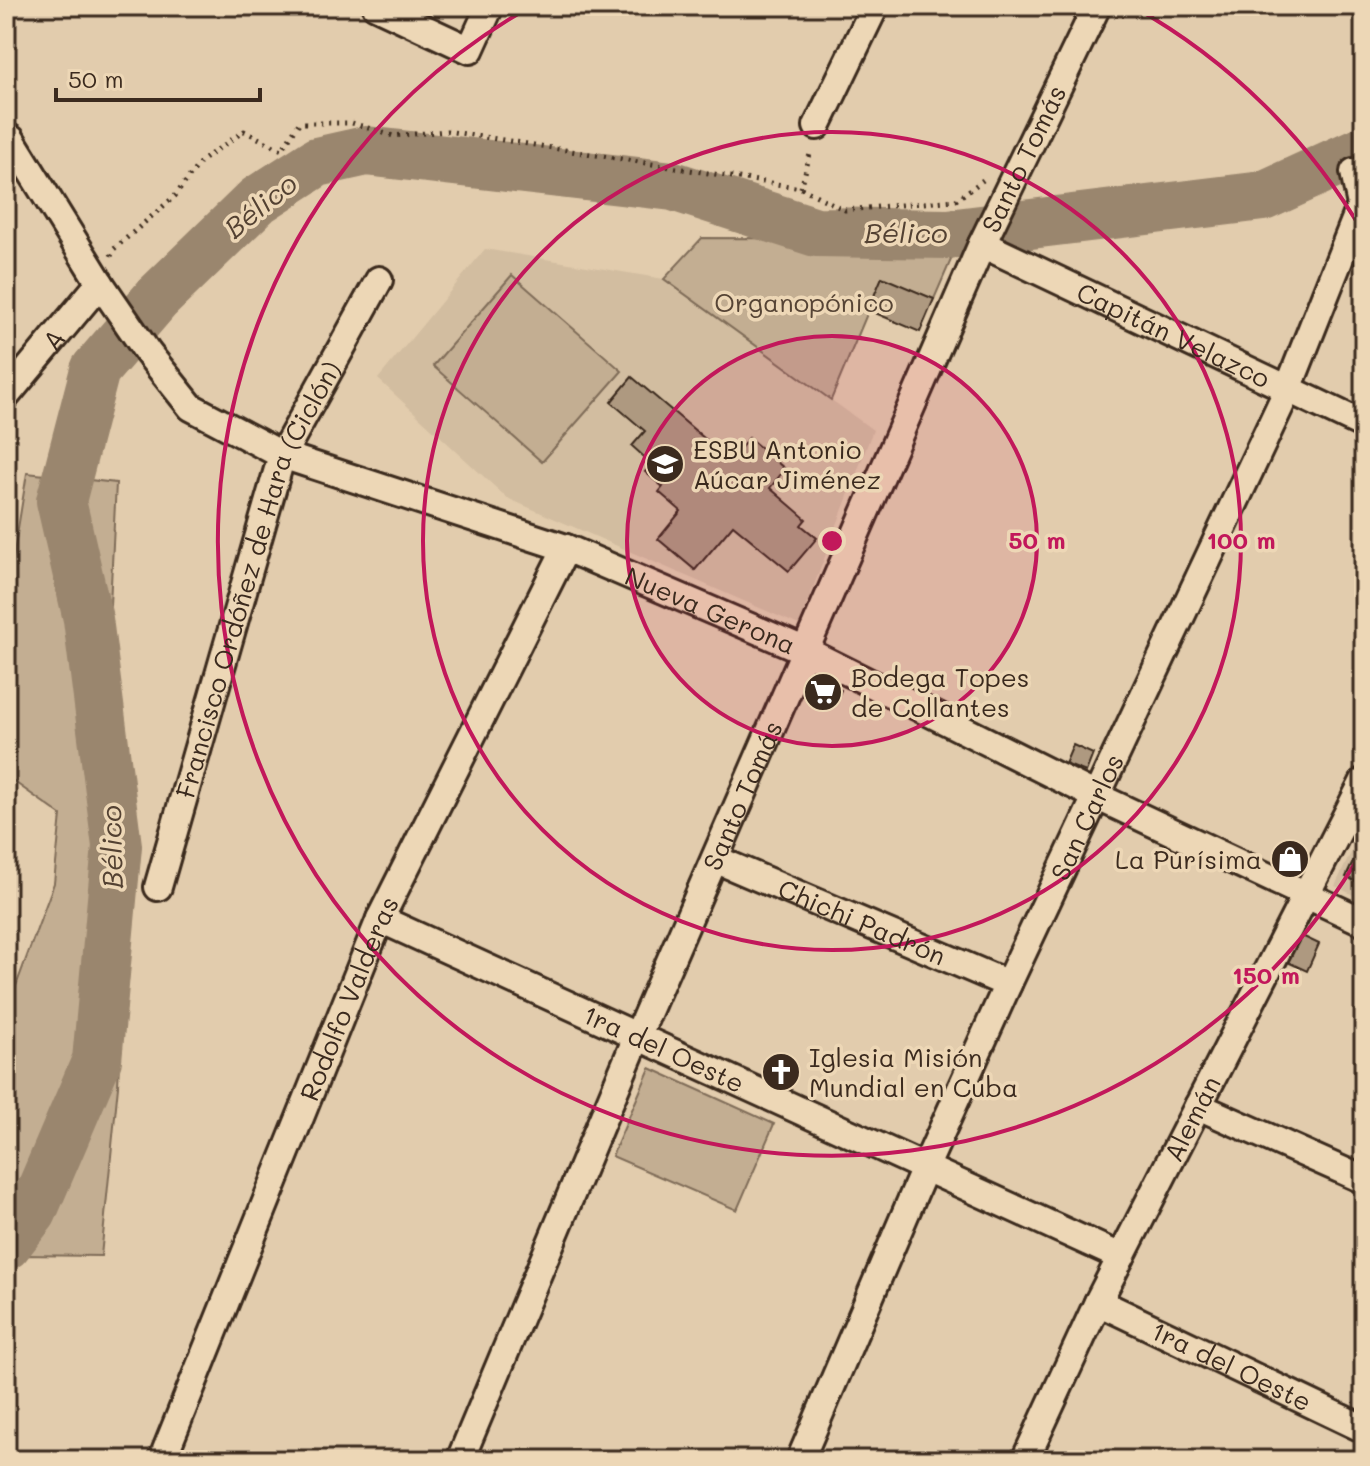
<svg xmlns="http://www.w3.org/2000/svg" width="1370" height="1466" viewBox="0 0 1370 1466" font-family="Mali,sans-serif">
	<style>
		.built { fill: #d2bda0 }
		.green { fill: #c3ae92; stroke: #7f6c58; stroke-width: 2 }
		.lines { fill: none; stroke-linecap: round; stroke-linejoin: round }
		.river { stroke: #9a866e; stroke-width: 50 }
		.building { fill: #ae9980; stroke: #3b2a1e; stroke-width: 2 }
		.minor-casing { stroke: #3b2a1e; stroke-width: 32 }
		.path { stroke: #3b2a1e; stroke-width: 5; stroke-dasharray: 2 6; stroke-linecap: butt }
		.minor { stroke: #edd7b6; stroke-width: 26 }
		.ring { fill: none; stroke: #c2185b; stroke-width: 4 }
		.labels { text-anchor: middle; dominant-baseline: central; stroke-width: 7; stroke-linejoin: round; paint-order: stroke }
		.street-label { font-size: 26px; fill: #3b2a1e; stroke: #edd7b6 }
		.park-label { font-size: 26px; fill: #564435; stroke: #edd7b6 }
		.poi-label { font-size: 26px; fill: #3b2a1e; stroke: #edd7b6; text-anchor: start }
		.water-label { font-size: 28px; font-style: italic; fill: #534132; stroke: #edd7b6 }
		.centre { fill: #c2185b; stroke: #edd7b6; stroke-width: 4 }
		.ring-label { font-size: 24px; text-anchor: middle; font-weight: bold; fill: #c2185b; stroke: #edd7b6; stroke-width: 7; stroke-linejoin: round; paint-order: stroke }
	</style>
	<rect width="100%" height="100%" fill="#e2ccad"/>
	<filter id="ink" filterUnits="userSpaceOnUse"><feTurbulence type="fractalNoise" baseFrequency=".0125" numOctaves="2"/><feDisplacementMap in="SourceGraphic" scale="16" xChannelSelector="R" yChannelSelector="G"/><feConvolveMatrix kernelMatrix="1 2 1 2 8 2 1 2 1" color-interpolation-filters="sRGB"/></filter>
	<g filter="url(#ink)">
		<g class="built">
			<polygon points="485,249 664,279 873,430 799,625 507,498 378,379"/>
			<polygon points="1364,825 1364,900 1335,886"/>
		</g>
		<g class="green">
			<polygon points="702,238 960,239 934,299 882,278 831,400 664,279"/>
			<polygon points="512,275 622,371 542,462 433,366"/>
			<polygon points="27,473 116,483 107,666 129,835 118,1086 101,1256 19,1255 6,1281 6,1013 54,883 61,815 6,776 6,602"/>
			<polygon points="650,1068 774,1124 737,1210 612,1156"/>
		</g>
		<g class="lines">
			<polyline class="river" points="6,1245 32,1212 97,1060 117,846 88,619 61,501 95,370 157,298 258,200 317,162 366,151 673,186 816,232 948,234 1263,196 1364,150"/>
		</g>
		<g class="building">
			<polygon points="882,277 934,299 920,332 868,310"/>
			<polygon points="632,377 730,460 749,438 785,469 770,488 806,519 801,525 817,538 789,571 733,525 695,570 658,539 681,511 659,492 663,487 645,472 652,464 632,446 645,431 611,402"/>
			<polygon points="817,679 841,690 833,707 805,694 810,682"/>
			<polygon points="1073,745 1093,754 1086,772 1065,764"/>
			<polygon points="1364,838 1364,885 1346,877"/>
			<polygon points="1284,845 1304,854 1296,872 1276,864"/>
			<polygon points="1302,936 1319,944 1307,971 1281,959 1290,939"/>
		</g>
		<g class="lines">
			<g class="minor-casing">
				<g id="minor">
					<polyline points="376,6 470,50 490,6"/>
					<polyline points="817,126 875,6"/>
					<path id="s1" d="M 6,136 L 11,139 L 100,283 L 148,353 L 191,407 L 282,455 L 566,548 L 806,651 L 1096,796 L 1364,922"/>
					<path id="s2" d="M 982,244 L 1364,425"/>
					<path id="s3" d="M 6,396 L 100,283"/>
					<path id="s4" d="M 715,859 L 1008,984"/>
					<path id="s5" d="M 158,887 L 282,455 L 379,280"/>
					<path id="s6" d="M 380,919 L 1121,1257"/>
					<polyline points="1198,1106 1364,1180"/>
					<path id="s7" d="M 1098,1302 L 1364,1429"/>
					<path id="s8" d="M 162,1460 L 380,919 L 566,548"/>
					<path id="s9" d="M 460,1460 L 637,1037 L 982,244 L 1097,6"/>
					<path id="s10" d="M 800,1460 L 925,1168 L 1008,984 L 1288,389 L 1361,205 L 1354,172"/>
					<path id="s11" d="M 1025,1460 L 1098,1302 L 1364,781"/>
				</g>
			</g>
			<g class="path">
				<polyline points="801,188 811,150"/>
				<polyline points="111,256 114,249 175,196 201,161 244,131 282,150 299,123 352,123 393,136 447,131 801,188 845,210 956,200 983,180"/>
			</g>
			<use href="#minor" class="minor"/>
		</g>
	</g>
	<circle cx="832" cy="541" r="205" fill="#c2185b" fill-opacity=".12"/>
	<g class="ring">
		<circle cx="832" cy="541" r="205"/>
		<circle cx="832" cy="541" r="409"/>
		<path d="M1364 848A614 614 0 1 1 530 7M1134 7A614 614 0 0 1 1364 234"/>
	</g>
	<defs>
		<g id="school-disc" transform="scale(2)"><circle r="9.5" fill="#3b2a1e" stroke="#edd7b6"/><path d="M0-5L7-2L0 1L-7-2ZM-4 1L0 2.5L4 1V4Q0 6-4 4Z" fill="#fff"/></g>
		<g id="supermarket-disc" transform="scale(2)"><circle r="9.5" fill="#3b2a1e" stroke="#edd7b6"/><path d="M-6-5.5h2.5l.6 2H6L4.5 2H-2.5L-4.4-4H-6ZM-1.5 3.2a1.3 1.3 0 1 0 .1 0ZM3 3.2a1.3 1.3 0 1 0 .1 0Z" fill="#fff"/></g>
		<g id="shop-disc" transform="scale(2)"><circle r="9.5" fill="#3b2a1e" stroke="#edd7b6"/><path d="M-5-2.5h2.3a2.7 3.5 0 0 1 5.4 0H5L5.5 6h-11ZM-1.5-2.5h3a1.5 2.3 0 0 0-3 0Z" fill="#fff"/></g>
		<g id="church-disc" transform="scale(2)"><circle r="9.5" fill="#3b2a1e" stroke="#edd7b6"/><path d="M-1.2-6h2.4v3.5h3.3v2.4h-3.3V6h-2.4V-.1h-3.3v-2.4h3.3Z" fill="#fff"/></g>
	</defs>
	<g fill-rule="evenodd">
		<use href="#school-disc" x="665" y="464"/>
		<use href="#supermarket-disc" x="823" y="692"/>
		<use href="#shop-disc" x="1290" y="859"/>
		<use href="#church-disc" x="781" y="1072"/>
	</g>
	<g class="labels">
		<g class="street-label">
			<text stroke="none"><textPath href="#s9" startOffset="1418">Santo Tomás</textPath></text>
			<text stroke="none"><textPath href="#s2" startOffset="212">Capitán Velazco</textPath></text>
			<text stroke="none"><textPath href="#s3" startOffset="74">A</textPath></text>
			<text stroke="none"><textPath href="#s5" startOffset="324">Francisco Ordóñez de Hara (Ciclón)</textPath></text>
			<text stroke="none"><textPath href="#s1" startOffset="888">Nueva Gerona</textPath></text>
			<text stroke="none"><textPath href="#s9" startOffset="722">Santo Tomás</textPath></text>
			<text stroke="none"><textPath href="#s10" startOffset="704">San Carlos</textPath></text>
			<text stroke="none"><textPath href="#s4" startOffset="160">Chichi Padrón</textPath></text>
			<text stroke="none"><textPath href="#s8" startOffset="498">Rodolfo Valderas</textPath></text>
			<text stroke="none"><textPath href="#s6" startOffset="312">1ra del Oeste</textPath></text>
			<text stroke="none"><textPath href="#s11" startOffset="380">Alemán</textPath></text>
			<text stroke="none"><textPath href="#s7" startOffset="148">1ra del Oeste</textPath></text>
		</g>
		<g class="park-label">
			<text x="804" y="302">Organopónico</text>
		</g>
		<g class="poi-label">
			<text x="693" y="449">ESBU Antonio<tspan x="693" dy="30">Aúcar Jiménez</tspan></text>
			<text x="851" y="677">Bodega Topes<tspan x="851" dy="30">de Collantes</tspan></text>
			<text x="1262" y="859" text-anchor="end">La Purísima</text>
			<text x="809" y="1057">Iglesia Misión<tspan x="809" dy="30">Mundial en Cuba</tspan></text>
		</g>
		<g class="water-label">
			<text transform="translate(260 205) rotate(-39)">Bélico</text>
			<text x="906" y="232">Bélico</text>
			<text transform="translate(111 847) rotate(-91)">Bélico</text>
		</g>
	</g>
	<circle cx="832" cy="541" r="12" class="centre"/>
	<g class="ring-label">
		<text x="1037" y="549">50 m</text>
		<text x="1241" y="549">100 m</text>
		<text x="1266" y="984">150 m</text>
	</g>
	<rect width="1370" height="1466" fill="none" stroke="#edd7b6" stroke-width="32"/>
	<rect x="16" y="16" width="1338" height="1434" fill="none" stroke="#3b2a1e" stroke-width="3" filter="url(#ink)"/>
	<path d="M56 88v12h204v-12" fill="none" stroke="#3b2a1e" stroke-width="4"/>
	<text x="68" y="88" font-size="24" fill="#3b2a1e" stroke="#edd7b6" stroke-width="6" paint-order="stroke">50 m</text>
</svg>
